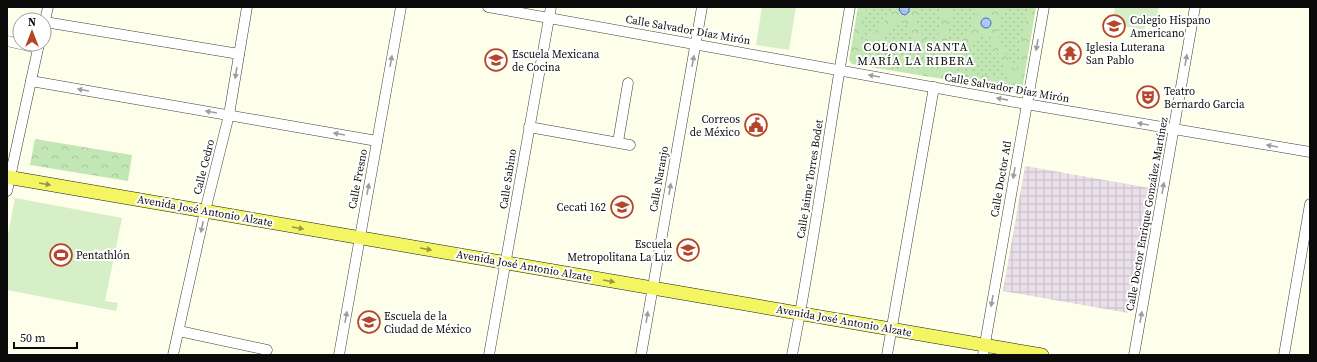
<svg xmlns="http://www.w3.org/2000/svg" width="1317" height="362" viewBox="0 0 1317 362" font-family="'Source Serif 4',serif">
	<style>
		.industrial { fill: url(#industrial-grid) }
		.park { fill: url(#park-crowns) }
		.garden { fill: url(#garden-dots) }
		.pitch { fill: #d7efc7 }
		.water { fill: url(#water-ripples); stroke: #396bca }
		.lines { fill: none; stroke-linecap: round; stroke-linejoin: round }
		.minor-casing { stroke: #3e3e3e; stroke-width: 11 }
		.major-casing { stroke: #1c1c1c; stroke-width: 14 }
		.minor { stroke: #fff; stroke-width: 10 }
		.major { stroke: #f3f563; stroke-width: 13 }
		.oneway { fill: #9d9d9d }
		.oneway2 { fill: #969740 }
		.labels { text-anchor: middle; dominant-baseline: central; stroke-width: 4; stroke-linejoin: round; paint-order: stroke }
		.poi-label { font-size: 11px; fill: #0b0b0b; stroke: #fff; text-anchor: start }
		.street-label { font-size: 11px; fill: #0b0b0b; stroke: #fff }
		.neighbourhood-label { font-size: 12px; letter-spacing: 1px; fill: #0b0b0b; stroke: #fff }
	</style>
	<defs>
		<pattern id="industrial-grid" width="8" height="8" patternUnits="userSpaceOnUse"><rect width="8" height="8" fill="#eadfe9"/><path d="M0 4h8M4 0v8" fill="none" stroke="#c7bec6"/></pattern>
		<pattern id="park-crowns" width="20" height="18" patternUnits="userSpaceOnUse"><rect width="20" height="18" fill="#c2e7b5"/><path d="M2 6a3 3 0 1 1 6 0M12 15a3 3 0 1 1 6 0" fill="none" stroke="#a5c59a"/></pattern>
		<pattern id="garden-dots" width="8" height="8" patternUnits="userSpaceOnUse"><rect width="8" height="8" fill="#c2e7b5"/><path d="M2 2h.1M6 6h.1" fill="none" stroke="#a5c59a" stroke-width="1.8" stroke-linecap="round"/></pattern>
		<pattern id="water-ripples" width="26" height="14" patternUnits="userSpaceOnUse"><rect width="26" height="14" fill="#b0c9f4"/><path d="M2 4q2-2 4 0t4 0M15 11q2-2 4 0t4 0" fill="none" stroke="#96abd0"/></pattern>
	</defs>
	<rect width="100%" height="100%" fill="#fdffea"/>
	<polygon class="industrial" points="1025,166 1150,188 1128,313 1003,291"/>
	<g class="park">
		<polygon points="858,7 1036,7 1023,85 1019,90 1016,91 852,64 849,60"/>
		<polygon points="35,139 132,155 128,181 30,165"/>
	</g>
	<g class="garden">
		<polygon points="867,7 891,7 892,14 860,45"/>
		<polygon points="918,7 942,7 934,57 915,20 918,13"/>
		<polygon points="953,7 975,7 978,13 973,21 973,29 944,59"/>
		<polygon points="1009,7 1028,7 1016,75 996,33 1000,25 999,18"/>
		<polygon points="897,22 906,24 925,65 864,54"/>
		<polygon points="980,36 990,37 1010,80 948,69"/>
	</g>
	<g class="pitch">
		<polygon points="762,7 796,7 789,50 756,45"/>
		<polygon points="1115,7 1159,7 1156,19 1147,18 1144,30 1112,24"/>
		<polygon points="15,198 122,218 105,301 118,303 116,311 7,290 7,240"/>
	</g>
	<g class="water">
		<polygon points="900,7 909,7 909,12 905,15 902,14 899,10"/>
		<circle cx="986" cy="23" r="5"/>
	</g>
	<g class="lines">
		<g class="minor-casing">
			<g id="minor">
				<polyline points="488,7 1026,104 1310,152"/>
				<polyline points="45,22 239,54"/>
				<polyline points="44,25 48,7"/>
				<polyline points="7,41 38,48"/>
				<polyline points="31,81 377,141"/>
				<polyline points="529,127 630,145"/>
				<polyline points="618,142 628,83"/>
				<polyline points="7,191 39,44"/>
				<polyline points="179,331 267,350"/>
				<polyline points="173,355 205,211 229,115 247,7"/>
				<polyline points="339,355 401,7"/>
				<polyline points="489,355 551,7"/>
				<polyline points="641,355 702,7"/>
				<path d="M 792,355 C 815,240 830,123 850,7"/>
				<polyline points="887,355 934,87"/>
				<polyline points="983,355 1044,7"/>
				<polyline points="1134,355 1195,7"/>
				<polyline points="1284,355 1310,204"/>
			</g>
		</g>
		<g class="major-casing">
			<polyline id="major" points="7,177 1042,355"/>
		</g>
		<use href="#minor" class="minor"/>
		<use href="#major" class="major"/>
	</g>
	<defs><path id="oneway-solid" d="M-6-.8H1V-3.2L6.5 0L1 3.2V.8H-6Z"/></defs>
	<g class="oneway">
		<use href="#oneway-solid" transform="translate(1037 45) rotate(100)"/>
		<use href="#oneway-solid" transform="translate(1186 60) rotate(-80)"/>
		<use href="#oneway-solid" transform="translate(391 61) rotate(-80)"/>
		<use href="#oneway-solid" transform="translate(693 61) rotate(-80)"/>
		<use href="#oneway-solid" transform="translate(236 73) rotate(99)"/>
		<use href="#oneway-solid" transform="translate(874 76) rotate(-170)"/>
		<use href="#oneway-solid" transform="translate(83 90) rotate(-170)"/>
		<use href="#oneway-solid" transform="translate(1002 99) rotate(-169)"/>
		<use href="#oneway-solid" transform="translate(211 112) rotate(-170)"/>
		<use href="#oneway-solid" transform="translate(1143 124) rotate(-170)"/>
		<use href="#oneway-solid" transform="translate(339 134) rotate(-170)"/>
		<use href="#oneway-solid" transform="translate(1272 146) rotate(-170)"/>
		<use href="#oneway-solid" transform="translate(1014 173) rotate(100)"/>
		<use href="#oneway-solid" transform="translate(1163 188) rotate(-80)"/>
		<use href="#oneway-solid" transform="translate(368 189) rotate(-79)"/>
		<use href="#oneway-solid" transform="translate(670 189) rotate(-80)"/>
		<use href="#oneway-solid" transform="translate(202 227) rotate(102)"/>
		<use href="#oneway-solid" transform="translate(992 301) rotate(100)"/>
		<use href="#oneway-solid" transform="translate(346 317) rotate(-80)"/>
		<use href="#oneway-solid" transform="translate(647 317) rotate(-81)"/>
		<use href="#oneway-solid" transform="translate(1141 317) rotate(-80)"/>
	</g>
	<g class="oneway2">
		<use href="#oneway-solid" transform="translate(45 184) rotate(10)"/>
		<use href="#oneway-solid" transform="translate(298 228) rotate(10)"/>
		<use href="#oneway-solid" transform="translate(426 249) rotate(10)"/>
		<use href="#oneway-solid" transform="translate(609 281) rotate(10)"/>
	</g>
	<defs>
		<g id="school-ring" transform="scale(1.15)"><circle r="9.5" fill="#fff" stroke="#b74527" stroke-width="1.5"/><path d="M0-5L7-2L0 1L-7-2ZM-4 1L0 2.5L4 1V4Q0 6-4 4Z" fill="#b74527"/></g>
		<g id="temple-ring" transform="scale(1.15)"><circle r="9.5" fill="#fff" stroke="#b74527" stroke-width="1.5"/><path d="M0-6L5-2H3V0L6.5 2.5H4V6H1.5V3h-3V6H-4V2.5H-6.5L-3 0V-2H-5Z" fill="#b74527"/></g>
		<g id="theatre-ring" transform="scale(1.15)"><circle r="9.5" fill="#fff" stroke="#b74527" stroke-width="1.5"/><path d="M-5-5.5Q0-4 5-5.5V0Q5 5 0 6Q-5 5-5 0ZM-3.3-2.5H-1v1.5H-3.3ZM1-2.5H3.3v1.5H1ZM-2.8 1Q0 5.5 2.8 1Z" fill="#b74527"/></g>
		<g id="civic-ring" transform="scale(1.15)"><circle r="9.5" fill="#fff" stroke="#b74527" stroke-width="1.5"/><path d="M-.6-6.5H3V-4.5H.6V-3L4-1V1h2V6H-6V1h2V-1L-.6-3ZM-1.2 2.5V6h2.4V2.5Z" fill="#b74527"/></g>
		<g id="stadium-ring" transform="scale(1.15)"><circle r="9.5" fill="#fff" stroke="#b74527" stroke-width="1.5"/><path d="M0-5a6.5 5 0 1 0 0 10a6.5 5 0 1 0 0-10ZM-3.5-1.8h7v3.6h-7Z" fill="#b74527"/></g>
	</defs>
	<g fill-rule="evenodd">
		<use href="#school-ring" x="1114" y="26"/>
		<use href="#temple-ring" x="1070" y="53"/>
		<use href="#school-ring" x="496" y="60"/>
		<use href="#theatre-ring" x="1148" y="97"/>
		<use href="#civic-ring" x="756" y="125"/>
		<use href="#school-ring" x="622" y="207"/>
		<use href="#school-ring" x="688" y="250"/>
		<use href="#stadium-ring" x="61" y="255"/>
		<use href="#school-ring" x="369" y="322"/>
	</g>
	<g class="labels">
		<g class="poi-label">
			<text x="1130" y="20">Colegio Hispano<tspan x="1130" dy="13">Americano</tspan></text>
			<text x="1086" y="47">Iglesia Luterana<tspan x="1086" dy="13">San Pablo</tspan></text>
			<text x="512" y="54">Escuela Mexicana<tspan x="512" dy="13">de Cocina</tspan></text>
			<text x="1164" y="91">Teatro<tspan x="1164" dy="13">Bernardo Garcia</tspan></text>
			<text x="740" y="119" text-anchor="end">Correos<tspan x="740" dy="13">de México</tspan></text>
			<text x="606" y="207" text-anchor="end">Cecati 162</text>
			<text x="672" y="244" text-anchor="end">Escuela<tspan x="672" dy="13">Metropolitana La Luz</tspan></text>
			<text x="76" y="255">Pentathlón</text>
			<text x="384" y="316">Escuela de la<tspan x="384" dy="13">Ciudad de México</tspan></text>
		</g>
		<g class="street-label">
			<text transform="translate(688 30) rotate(10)">Calle Salvador Díaz Mirón</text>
			<text transform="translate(1007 88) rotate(10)">Calle Salvador Díaz Mirón</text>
			<text transform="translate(204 167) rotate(-76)">Calle Cedro</text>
			<text transform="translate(358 179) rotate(-79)">Calle Fresno</text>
			<text transform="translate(508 179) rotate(-81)">Calle Sabino</text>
			<text transform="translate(659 179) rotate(-80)">Calle Naranjo</text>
			<text transform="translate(810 179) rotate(-81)">Calle Jaime Torres Bodet</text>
			<text transform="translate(1001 179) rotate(-80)">Calle Doctor Atl</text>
			<text transform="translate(205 211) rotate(10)">Avenida José Antonio Alzate</text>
			<text transform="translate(1147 214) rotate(-80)">Calle Doctor Enrique González Martínez</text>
			<text transform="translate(524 266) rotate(10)">Avenida José Antonio Alzate</text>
			<text transform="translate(844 321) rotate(10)">Avenida José Antonio Alzate</text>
		</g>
		<g class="neighbourhood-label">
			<text x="916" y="47">COLONIA SANTA<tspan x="916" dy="14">MARÍA LA RIBERA</tspan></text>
		</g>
	</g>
	<rect width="1317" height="362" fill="none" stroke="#0b0b0b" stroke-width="16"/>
	<g transform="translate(32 32)"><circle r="19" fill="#ffffff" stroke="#9d9d9d"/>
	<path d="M0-3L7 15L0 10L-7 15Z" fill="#b74527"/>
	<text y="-6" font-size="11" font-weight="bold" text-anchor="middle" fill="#0b0b0b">N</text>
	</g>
	<path d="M14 342v6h63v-6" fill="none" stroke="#0b0b0b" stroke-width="2"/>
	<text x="20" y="342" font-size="12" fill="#0b0b0b" stroke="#ffffff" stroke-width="3" paint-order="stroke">50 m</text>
</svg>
